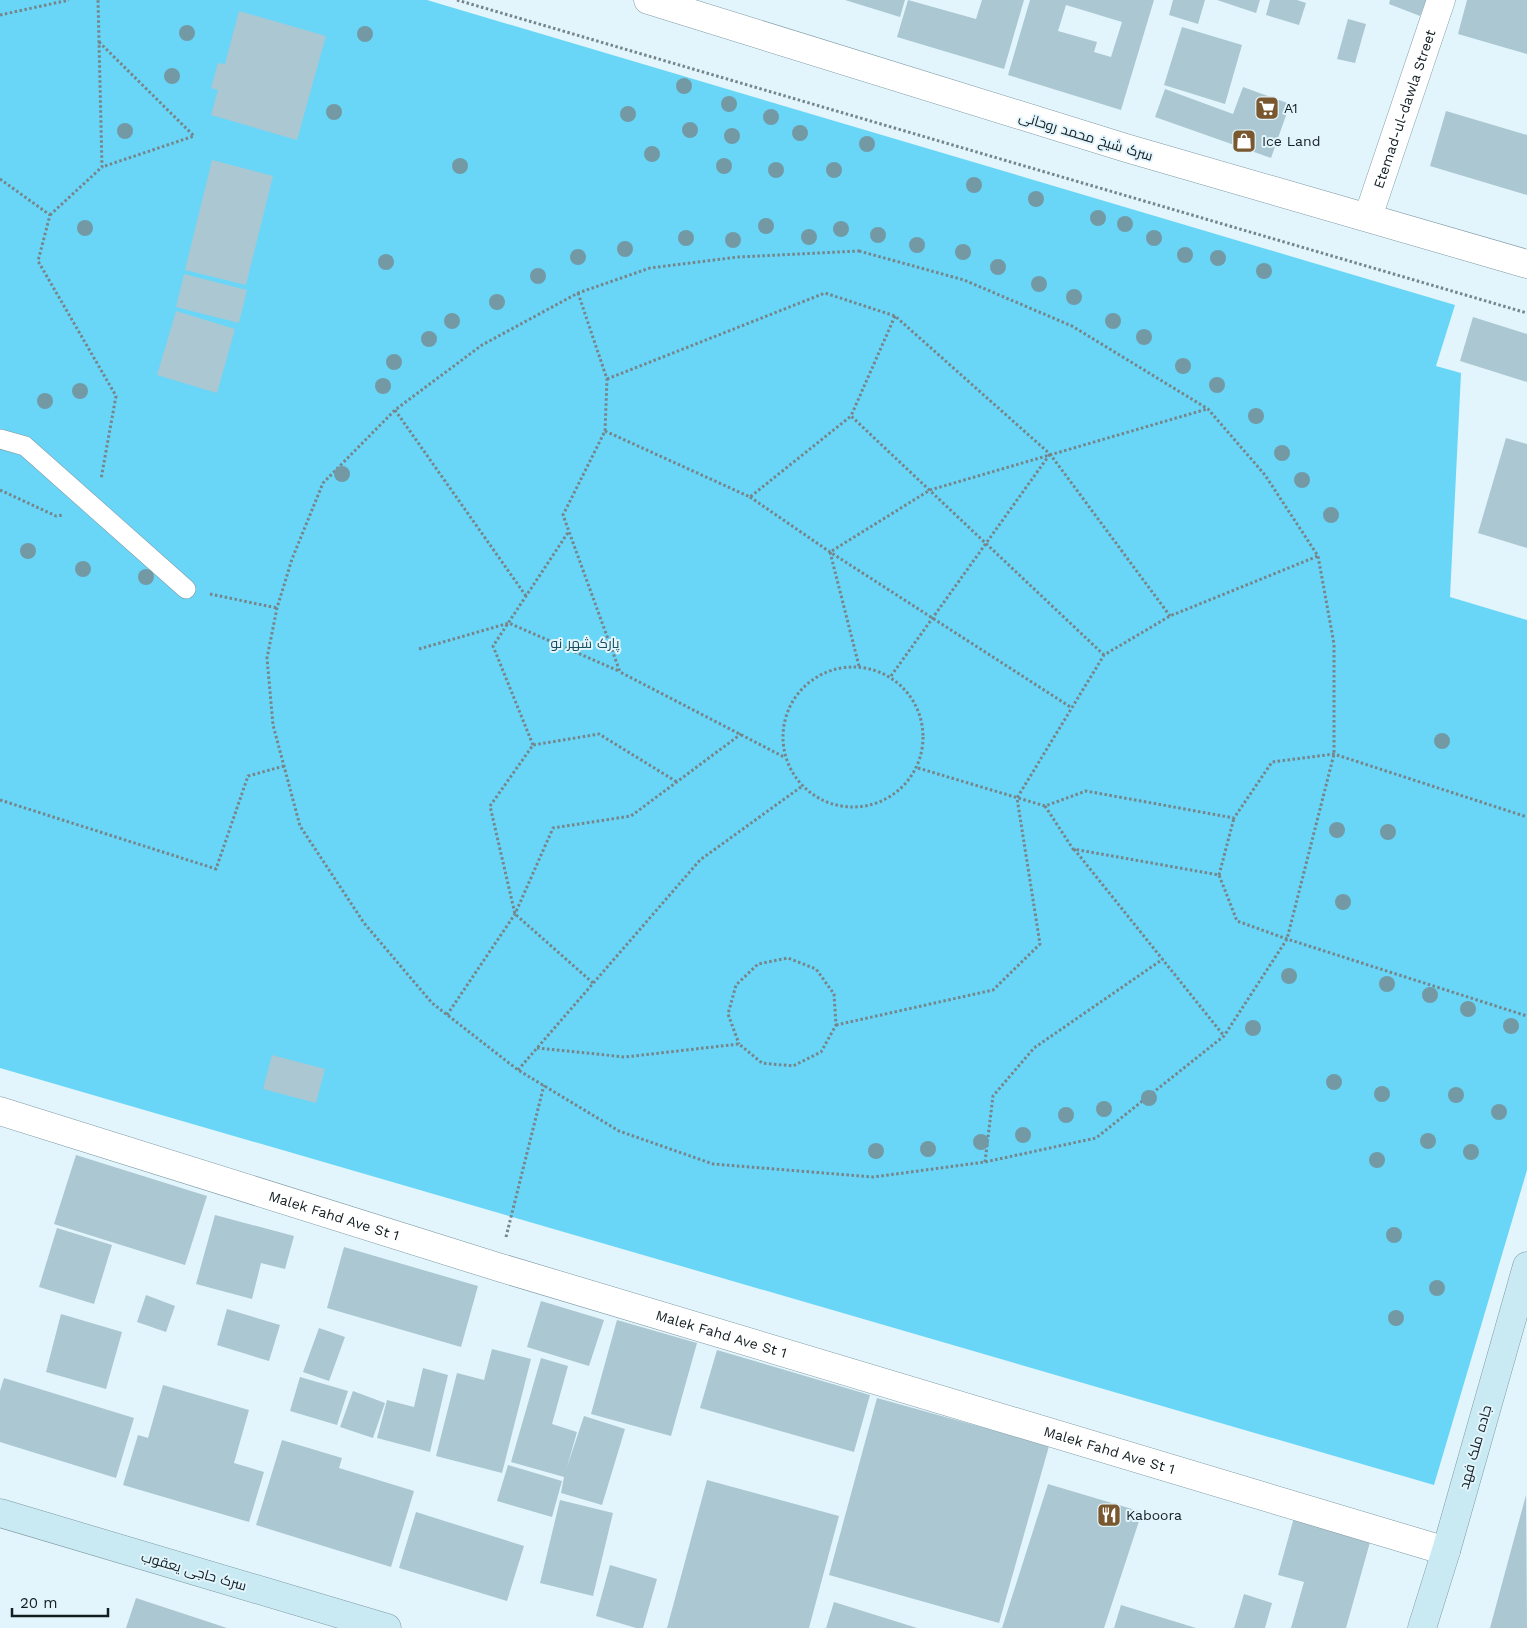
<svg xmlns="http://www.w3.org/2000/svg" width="1527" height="1628" viewBox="0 0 1527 1628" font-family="'Work Sans',Cairo,sans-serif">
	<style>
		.green { fill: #69d6f8 }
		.building { fill: #aac7d2; fill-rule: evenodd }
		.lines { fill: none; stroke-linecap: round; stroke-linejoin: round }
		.lane-casing { stroke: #7e9aa4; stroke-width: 20 }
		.street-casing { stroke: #7e9aa4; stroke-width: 29 }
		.secondary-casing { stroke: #7e9aa4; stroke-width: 29 }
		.path { stroke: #76858a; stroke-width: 3; stroke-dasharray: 2.5 2.5; stroke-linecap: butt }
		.lane { stroke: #fff; stroke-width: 19 }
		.street { stroke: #fff; stroke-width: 28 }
		.secondary { stroke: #c9eaf3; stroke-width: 28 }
		.tree { fill: #7399a5 }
		.labels { text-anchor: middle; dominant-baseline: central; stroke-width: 4; stroke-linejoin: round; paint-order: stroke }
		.poi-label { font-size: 14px; fill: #131e22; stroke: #e3f5fc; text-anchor: start }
		.street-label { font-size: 14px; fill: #131e22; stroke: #e3f5fc }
		.park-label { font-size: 14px; fill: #174e5e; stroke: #e3f5fc }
	</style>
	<rect width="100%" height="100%" fill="#e3f5fc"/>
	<polygon class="green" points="0,0 427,0 1455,305 1436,366 1461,373 1450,597 1527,620 1527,1170 1434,1485 0,1068"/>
	<g class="building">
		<polygon points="845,0 905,0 900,17"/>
		<polygon points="908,0 976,19 982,0 1024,0 1004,69 897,37"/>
		<path d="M 1030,0 L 1154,0 L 1121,110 L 1008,75 ZM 1066,5 L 1122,22 L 1111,57 L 1094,52 L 1097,42 L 1058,31 Z"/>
		<polygon points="1173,0 1205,0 1198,24 1169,15"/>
		<polygon points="1217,0 1260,0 1256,13"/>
		<polygon points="1270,0 1297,0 1306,3 1299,25 1266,15"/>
		<polygon points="1390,0 1426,0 1420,16 1389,4"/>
		<polygon points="1467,0 1527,0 1527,54 1458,34"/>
		<polygon points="239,11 326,36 297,140 211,115 218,90 211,88 218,63 225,64"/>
		<polygon points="1348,19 1366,24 1355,63 1337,59"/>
		<polygon points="1182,27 1242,45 1225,104 1164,85"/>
		<polygon points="1243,87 1290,104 1271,158 1155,117 1165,89 1233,114"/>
		<polygon points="1446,111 1527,135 1527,195 1430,166"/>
		<polygon points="212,160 273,176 246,285 185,270"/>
		<polygon points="184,274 247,290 239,323 176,307"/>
		<polygon points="176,311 235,329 217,393 157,375"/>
		<polygon points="1473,317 1527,334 1527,382 1460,361"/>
		<polygon points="1506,438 1527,444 1527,548 1478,533"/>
		<polygon points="272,1055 325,1069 316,1103 263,1089"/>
		<polygon points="76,1155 207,1196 185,1265 54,1224"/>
		<polygon points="215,1215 294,1236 285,1269 261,1263 252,1299 196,1284"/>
		<polygon points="57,1228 112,1245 94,1304 39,1287"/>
		<polygon points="344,1247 478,1286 461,1347 327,1308"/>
		<polygon points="146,1295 175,1306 166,1332 137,1322"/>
		<polygon points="541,1301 604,1320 589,1366 527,1347"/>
		<polygon points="227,1309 280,1325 269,1361 217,1345"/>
		<polygon points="61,1314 122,1332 106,1389 46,1372"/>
		<polygon points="617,1320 697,1343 671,1436 591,1414"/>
		<polygon points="319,1328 345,1337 329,1381 303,1372"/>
		<polygon points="492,1349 531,1359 502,1473 436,1456 457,1373 484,1380"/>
		<polygon points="717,1350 870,1395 854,1452 700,1408"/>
		<polygon points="541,1358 568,1366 552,1424 577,1432 567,1467 584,1416 625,1429 602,1505 561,1493 564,1477 511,1462"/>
		<polygon points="423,1368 448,1375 430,1452 377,1438 387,1400 414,1407"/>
		<polygon points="300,1377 348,1391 337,1425 290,1411"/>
		<polygon points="4,1378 134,1418 116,1478 0,1442 0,1391"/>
		<polygon points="163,1385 249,1410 234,1463 264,1472 249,1522 123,1485 138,1435 148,1438"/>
		<polygon points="353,1391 385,1403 373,1438 340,1427"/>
		<polygon points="877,1398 1049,1446 999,1623 829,1575"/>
		<polygon points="282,1440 342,1458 339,1468 414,1491 391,1567 256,1525"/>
		<polygon points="508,1465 562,1481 552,1517 497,1501"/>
		<polygon points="707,1480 839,1516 809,1628 667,1628"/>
		<polygon points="1048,1484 1142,1512 1104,1628 1002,1628"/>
		<polygon points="1526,1495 1527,1628 1490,1628"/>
		<polygon points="560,1500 613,1513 593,1596 540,1583"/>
		<polygon points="416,1512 524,1546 507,1601 399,1568"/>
		<polygon points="1295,1514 1372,1535 1346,1628 1291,1628 1304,1582 1278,1575"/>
		<polygon points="610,1565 657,1579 643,1628 636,1628 596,1616"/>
		<polygon points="1244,1594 1272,1603 1265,1628 1234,1628"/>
		<polygon points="136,1598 227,1628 126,1628"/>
		<polygon points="834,1602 917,1628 826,1628"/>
		<polygon points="1121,1605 1196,1628 1114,1628"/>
	</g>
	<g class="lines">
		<g class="lane-casing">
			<polyline id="lane" points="0,439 25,446 186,589"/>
		</g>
		<g class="street-casing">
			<g id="street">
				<polyline points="648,0 1126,148 1527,264"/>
				<path id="s1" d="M 1368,217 L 1441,0"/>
				<path id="s2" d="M 0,1111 L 498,1267 L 1446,1551"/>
			</g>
		</g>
		<g class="secondary-casing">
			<g id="secondary">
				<polyline points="0,1513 387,1628"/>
				<polyline points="1422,1628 1446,1551 1527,1266"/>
			</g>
		</g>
		<g class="path">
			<polyline points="457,0 1527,313"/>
			<polyline points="0,15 69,0"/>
			<polyline points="99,42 194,136 102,167"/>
			<polyline points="0,179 50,215 38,261 116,396 101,479"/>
			<polyline points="50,215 102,167 98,0"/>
			<polygon points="859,251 964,280 1072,326 1208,409 1265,475 1318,556 1334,644 1334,754 1287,939 1224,1036 1096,1138 985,1162 873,1177 713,1164 619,1131 518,1070 432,1003 364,923 300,826 273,725 267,658 277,608 292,559 323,483 395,410 482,345 578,293 650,268 738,257"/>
			<polyline points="578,293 607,379 605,431 563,515 620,672 784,757"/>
			<polyline points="895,316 851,416 1104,655"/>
			<polyline points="607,379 825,293 895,316 1050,454 1170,616"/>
			<polyline points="395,410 526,596"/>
			<polyline points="605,431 750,497 851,416"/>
			<polyline points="0,490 56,516 63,515"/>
			<polyline points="750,497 830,552 1072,708"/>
			<polyline points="210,594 277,608"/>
			<polyline points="419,649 509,623 619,671"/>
			<polyline points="859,666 830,552 930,490 1207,409"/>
			<circle cx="853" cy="737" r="70"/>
			<polyline points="891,676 1050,454"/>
			<polyline points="533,745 493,646 569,531"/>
			<polyline points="918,768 1045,806 1086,791 1234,818 1272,762 1334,754 1527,817"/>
			<polyline points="0,800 216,869 248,776 284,766"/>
			<polyline points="1045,806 1073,849 1219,875 1237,921 1287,939 1527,1016"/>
			<polyline points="1074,849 1224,1036"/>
			<polyline points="1219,875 1234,818"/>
			<polyline points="593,983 515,914 490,806 533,745 599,734 677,782"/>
			<polyline points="447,1015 515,914 553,828 631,816 741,734"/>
			<polyline points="836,1025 993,990 1040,944 1017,798 1104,655 1170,616 1318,556"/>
			<polyline points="537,1048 625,1057 739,1044 762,1063 793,1066 821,1052 836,1025 834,994 816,969 788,958 758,964 736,985 728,1014 739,1044"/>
			<polyline points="518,1070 700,860 801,787"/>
			<polyline points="985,1162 993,1096 1034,1048 1163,959"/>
			<polyline points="506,1237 544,1085"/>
		</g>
		<use href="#lane" class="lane"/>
		<use href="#street" class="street"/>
		<use href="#secondary" class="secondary"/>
	</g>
	<g class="tree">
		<circle cx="187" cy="33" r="8"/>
		<circle cx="365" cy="34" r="8"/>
		<circle cx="172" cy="76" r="8"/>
		<circle cx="684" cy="86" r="8"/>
		<circle cx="729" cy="104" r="8"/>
		<circle cx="334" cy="112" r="8"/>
		<circle cx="628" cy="114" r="8"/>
		<circle cx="771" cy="117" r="8"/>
		<circle cx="690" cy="130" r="8"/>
		<circle cx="125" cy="131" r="8"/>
		<circle cx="800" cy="133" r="8"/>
		<circle cx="732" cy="136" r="8"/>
		<circle cx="867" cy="144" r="8"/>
		<circle cx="652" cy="154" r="8"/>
		<circle cx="460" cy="166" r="8"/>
		<circle cx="724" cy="166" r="8"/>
		<circle cx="776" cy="170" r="8"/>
		<circle cx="834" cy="170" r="8"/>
		<circle cx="974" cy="185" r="8"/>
		<circle cx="1036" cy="199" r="8"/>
		<circle cx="1098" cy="218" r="8"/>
		<circle cx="1125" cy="224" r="8"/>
		<circle cx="766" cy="226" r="8"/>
		<circle cx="85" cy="228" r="8"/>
		<circle cx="841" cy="229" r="8"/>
		<circle cx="878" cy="235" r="8"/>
		<circle cx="809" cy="237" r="8"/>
		<circle cx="686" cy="238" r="8"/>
		<circle cx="1154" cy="238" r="8"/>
		<circle cx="733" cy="240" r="8"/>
		<circle cx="917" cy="245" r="8"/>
		<circle cx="625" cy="249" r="8"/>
		<circle cx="963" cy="252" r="8"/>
		<circle cx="1185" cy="255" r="8"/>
		<circle cx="578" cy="257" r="8"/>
		<circle cx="1218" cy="258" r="8"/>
		<circle cx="386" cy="262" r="8"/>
		<circle cx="998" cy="267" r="8"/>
		<circle cx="1264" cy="271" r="8"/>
		<circle cx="538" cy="276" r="8"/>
		<circle cx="1039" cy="284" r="8"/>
		<circle cx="1074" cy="297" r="8"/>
		<circle cx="497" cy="302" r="8"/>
		<circle cx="452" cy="321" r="8"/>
		<circle cx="1113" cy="321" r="8"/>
		<circle cx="1144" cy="337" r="8"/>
		<circle cx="429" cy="339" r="8"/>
		<circle cx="394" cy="362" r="8"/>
		<circle cx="1183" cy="366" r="8"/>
		<circle cx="1217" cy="385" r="8"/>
		<circle cx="383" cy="386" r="8"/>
		<circle cx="80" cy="391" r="8"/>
		<circle cx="45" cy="401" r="8"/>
		<circle cx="1256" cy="416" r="8"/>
		<circle cx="1282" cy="453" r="8"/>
		<circle cx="342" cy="474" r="8"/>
		<circle cx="1302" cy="480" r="8"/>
		<circle cx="1331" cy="515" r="8"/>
		<circle cx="28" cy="551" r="8"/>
		<circle cx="83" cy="569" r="8"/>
		<circle cx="146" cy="577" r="8"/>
		<circle cx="1442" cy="741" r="8"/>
		<circle cx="1337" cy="830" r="8"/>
		<circle cx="1388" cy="832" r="8"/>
		<circle cx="1343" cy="902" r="8"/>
		<circle cx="1289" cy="976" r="8"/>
		<circle cx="1387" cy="984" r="8"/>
		<circle cx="1430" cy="995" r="8"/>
		<circle cx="1468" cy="1009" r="8"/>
		<circle cx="1511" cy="1026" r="8"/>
		<circle cx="1253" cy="1028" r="8"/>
		<circle cx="1334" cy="1082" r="8"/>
		<circle cx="1382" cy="1094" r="8"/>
		<circle cx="1456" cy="1095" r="8"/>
		<circle cx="1149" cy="1098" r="8"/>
		<circle cx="1104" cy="1109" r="8"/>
		<circle cx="1499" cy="1112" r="8"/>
		<circle cx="1066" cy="1115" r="8"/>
		<circle cx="1023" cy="1135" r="8"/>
		<circle cx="1428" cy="1141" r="8"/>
		<circle cx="981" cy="1142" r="8"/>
		<circle cx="928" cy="1149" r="8"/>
		<circle cx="876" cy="1151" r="8"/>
		<circle cx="1471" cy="1152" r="8"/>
		<circle cx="1377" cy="1160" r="8"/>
		<circle cx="1394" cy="1235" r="8"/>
		<circle cx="1437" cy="1288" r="8"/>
		<circle cx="1396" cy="1318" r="8"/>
	</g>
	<defs>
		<g id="supermarket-square" transform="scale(1.25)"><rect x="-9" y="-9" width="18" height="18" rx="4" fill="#79582f" stroke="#e3f5fc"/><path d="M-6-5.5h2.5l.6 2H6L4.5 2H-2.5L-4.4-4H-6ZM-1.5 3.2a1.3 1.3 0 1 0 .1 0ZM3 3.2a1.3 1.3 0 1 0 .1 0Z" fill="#fff"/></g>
		<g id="shop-square" transform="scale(1.25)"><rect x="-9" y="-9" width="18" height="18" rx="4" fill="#79582f" stroke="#e3f5fc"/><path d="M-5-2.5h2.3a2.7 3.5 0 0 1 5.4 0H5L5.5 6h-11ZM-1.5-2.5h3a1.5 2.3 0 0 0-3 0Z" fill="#fff"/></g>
		<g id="restaurant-square" transform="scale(1.25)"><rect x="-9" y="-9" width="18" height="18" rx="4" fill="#79582f" stroke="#e3f5fc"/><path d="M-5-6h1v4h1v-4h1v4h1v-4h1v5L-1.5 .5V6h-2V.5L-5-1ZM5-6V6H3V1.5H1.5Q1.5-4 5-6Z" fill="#fff"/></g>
	</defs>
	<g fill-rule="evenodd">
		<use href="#supermarket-square" x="1267" y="108"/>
		<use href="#shop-square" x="1244" y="141"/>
		<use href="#restaurant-square" x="1109" y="1515"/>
	</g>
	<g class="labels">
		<g class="poi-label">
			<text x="1284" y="108">A1</text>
			<text x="1262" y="141">Ice Land</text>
			<text x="1126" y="1515">Kaboora</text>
		</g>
		<g class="street-label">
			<text stroke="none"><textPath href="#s1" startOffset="114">Etemad-ul-dawla Street</textPath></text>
			<text transform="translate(1086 136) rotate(17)">سرک شیخ محمد روحانی</text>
			<text stroke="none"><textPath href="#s2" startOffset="350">Malek Fahd Ave St 1</textPath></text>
			<text stroke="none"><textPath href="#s2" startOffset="755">Malek Fahd Ave St 1</textPath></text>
			<text transform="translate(1475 1447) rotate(-74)">جاده ملک فهد</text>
			<text stroke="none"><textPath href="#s2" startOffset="1160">Malek Fahd Ave St 1</textPath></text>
			<text transform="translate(194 1571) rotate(16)">سرک حاجی یعقوب</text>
		</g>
		<g class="park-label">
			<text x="585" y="643">پارک شهر نو</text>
		</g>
	</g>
	<path d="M12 1608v8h96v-8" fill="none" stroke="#131e22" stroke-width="2.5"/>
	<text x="20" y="1608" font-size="15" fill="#131e22" stroke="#e3f5fc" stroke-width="4" paint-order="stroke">20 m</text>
</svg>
